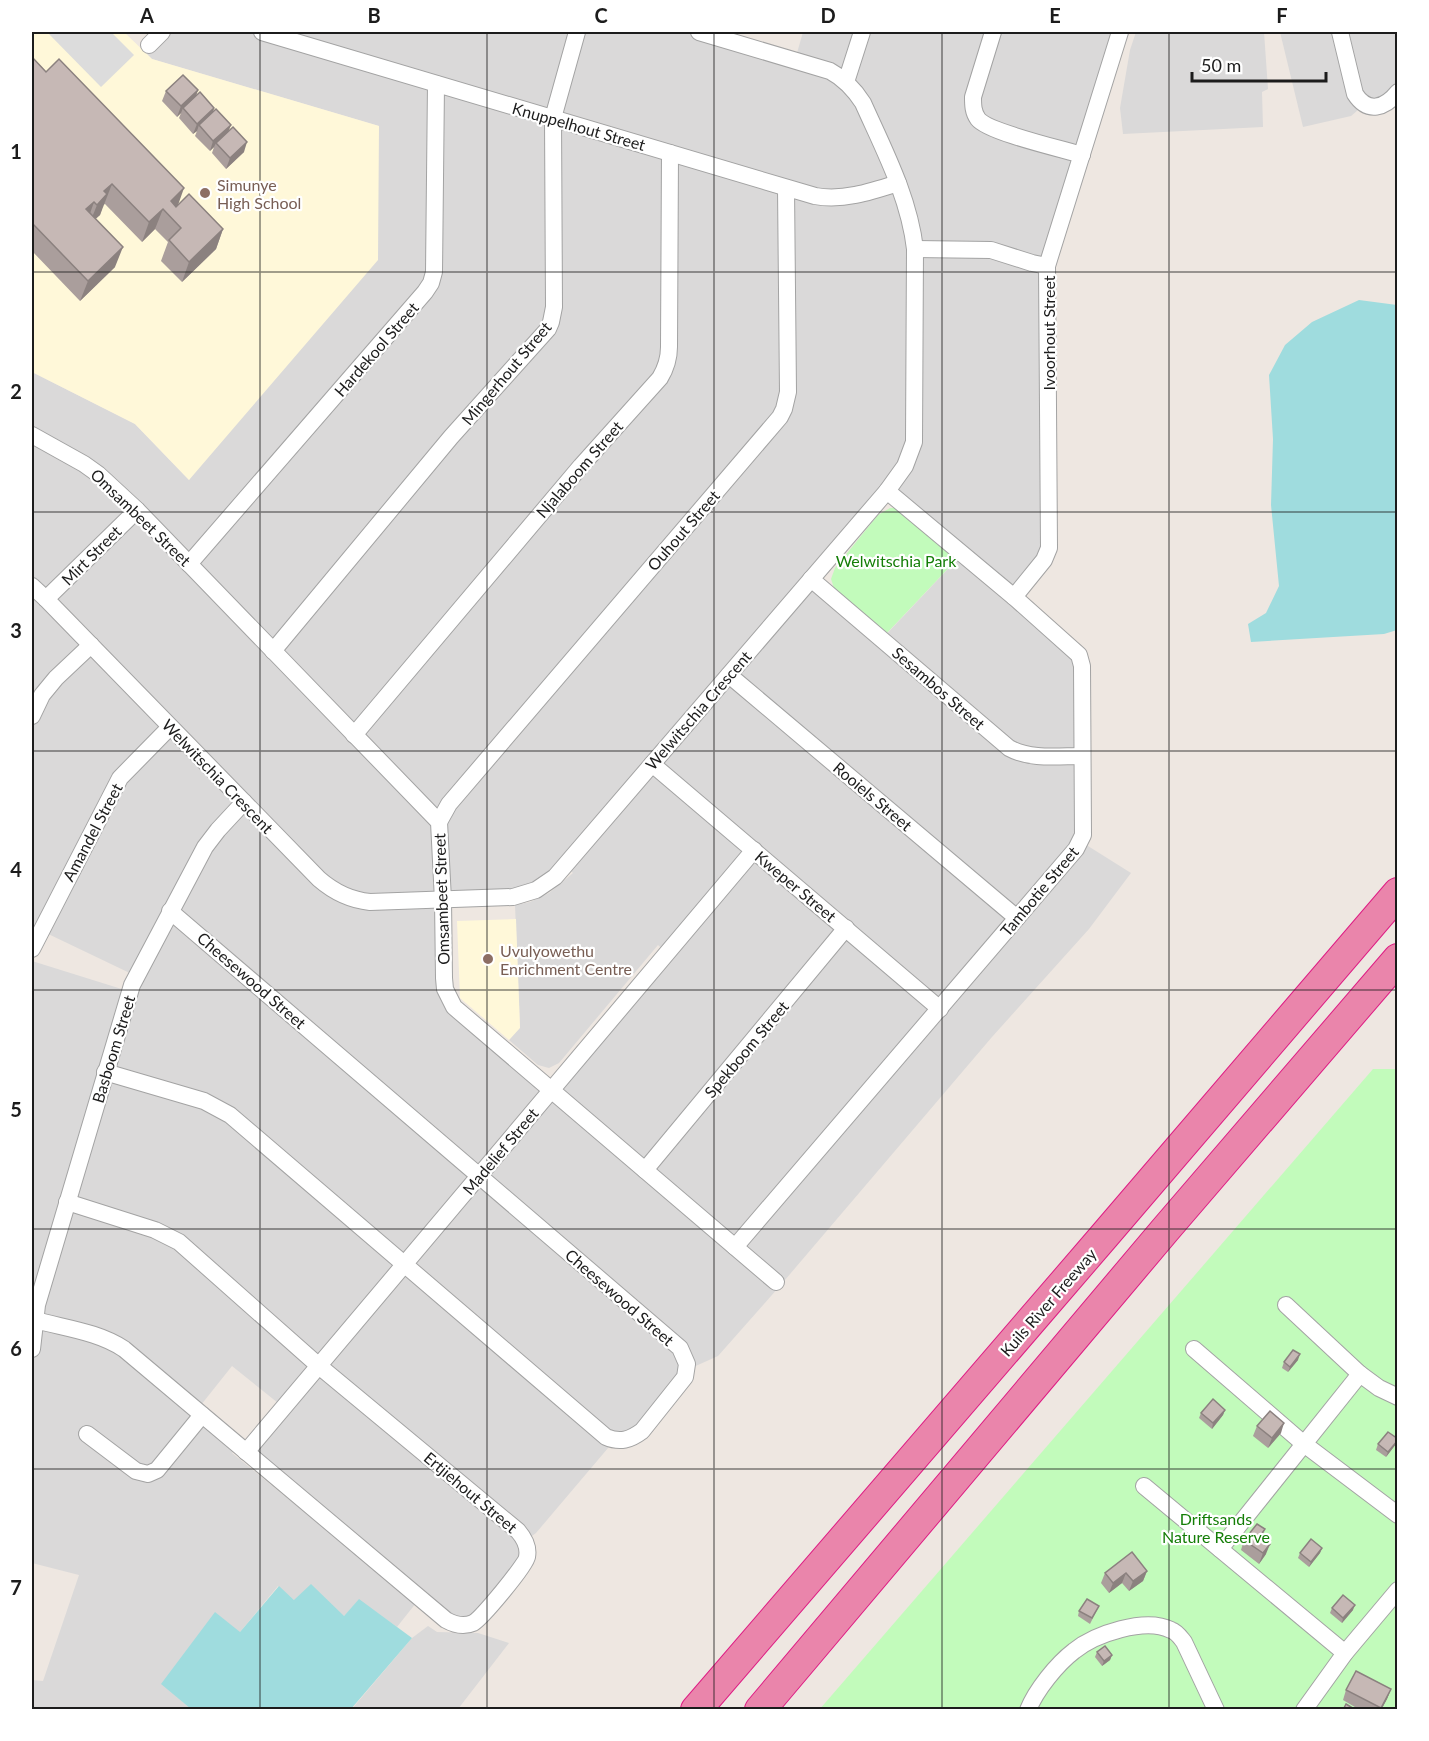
<svg xmlns="http://www.w3.org/2000/svg" width="1429" height="1741" viewBox="0 0 1429 1741" font-family="Lato,sans-serif">
	<style>
		.residential { fill: #dad9d9; fill-rule: evenodd }
		.education { fill: #fff8d9 }
		.park { fill: #c2fbbb }
		.parking { fill: #dcdcdc }
		.water { fill: #9fdcde }
		.lines { fill: none; stroke-linecap: round; stroke-linejoin: round }
		.minor-casing { stroke: #a3a3a3; stroke-width: 18 }
		.motorway-casing { stroke: #de1c84; stroke-width: 32 }
		.minor { stroke: #fff; stroke-width: 16 }
		.motorway { stroke: #ea85ab; stroke-width: 30 }
		.wall { fill: #aa9e9c }
		.shaded-wall { fill: #8b817f }
		.building { fill: #c6b8b5; stroke: #8b817f; stroke-width: 1.5 }
		.grid { fill: none; stroke: #1c1c1c; stroke-width: 1.5; stroke-opacity: 0.55 }
		.education-dot { fill: #8d6e63; stroke: #fff; stroke-width: 2 }
		.labels { text-anchor: middle; dominant-baseline: central; stroke-width: 4.5; stroke-linejoin: round; paint-order: stroke }
		.street-label { font-size: 16px; fill: #1c1c1c; stroke: #fff }
		.education-label { font-size: 16px; fill: #785e54; stroke: #fff; text-anchor: start }
		.park-label { font-size: 16px; fill: #147e07; stroke: #fff }
		.neatline { fill: none; stroke: #1c1c1c; stroke-width: 2 }
		.grid-label { font-size: 20px; text-anchor: middle; font-weight: bold; fill: #1c1c1c }
	</style>
	<rect width="100%" height="100%" fill="#eee7e1"/>
	<g class="residential">
		<path d="M 161,32 L 697,32 L 795,60 L 803,32 L 1119,32 L 1047,267 L 1048,548 L 1013,597 L 1075,650 L 1080,841 L 1131,873 L 1089,929 L 992,1037 L 779,1287 L 718,1356 L 689,1369 L 643,1431 L 614,1441 L 536,1533 L 525,1541 L 527,1552 L 464,1625 L 246,1452 L 283,1407 L 232,1366 L 197,1410 L 239,1445 L 232,1453 L 416,1603 L 397,1627 L 359,1600 L 344,1616 L 294,1600 L 278,1586 L 240,1632 L 162,1684 L 191,1709 L 32,1709 L 32,1680 L 43,1681 L 79,1575 L 32,1563 L 32,961 L 128,991 L 136,976 L 42,931 L 32,948 L 32,372 L 135,424 L 189,480 L 379,126 L 152,59 L 143,50 ZM 887,490 L 962,554 L 881,640 L 811,578 ZM 564,865 L 573,873 L 549,893 L 530,902 L 515,905 L 520,1027 L 509,1040 L 538,1065 L 549,1068 L 559,1063 L 658,945 L 667,953 L 550,1090 L 443,987 L 442,900 L 546,884 Z"/>
		<polygon points="1136,32 1264,32 1268,89 1262,92 1263,127 1123,134 1120,108 1130,50"/>
		<polygon points="1280,32 1397,32 1397,93 1365,104 1351,116 1303,127"/>
		<polygon points="428,1626 437,1632 478,1633 509,1643 458,1709 351,1710 412,1638"/>
	</g>
	<g class="education">
		<polygon points="32,32 124,32 152,59 379,126 378,260 189,480 135,424 32,372"/>
		<polygon points="516,919 520,1028 509,1040 460,998 457,921"/>
	</g>
	<g class="park">
		<polygon points="890,508 896,508 959,557 886,634 834,588 831,579 835,568 878,515"/>
		<polygon points="1373,1069 1397,1069 1397,1709 819,1710"/>
	</g>
	<polygon class="parking" points="47,32 111,32 134,55 101,87"/>
	<g class="water">
		<polygon points="1359,300 1397,305 1397,630 1384,634 1251,642 1248,624 1266,613 1279,586 1271,505 1273,439 1269,375 1285,345 1312,322"/>
		<polygon points="311,1584 344,1616 359,1599 412,1638 351,1709 191,1709 161,1684 215,1612 240,1632 279,1586 294,1600"/>
	</g>
	<g class="lines">
		<g class="minor-casing">
			<g id="minor">
				<path d="M 262,32 L 815,196 C 843,201 870,192 898,183"/>
				<path d="M 993,32 L 973,97 C 973,105 973,112 978,119 C 988,132 1062,149 1082,155"/>
				<path d="M 1340,32 L 1355,94 C 1368,114 1385,108 1398,92"/>
				<polyline points="149,45 162,32"/>
				<polyline points="846,82 862,32"/>
				<polyline points="915,249 991,250 1032,263 1047,266"/>
				<polyline points="32,435 84,464 98,474 137,510 439,822 443,900 444,978 445,989 454,1007 776,1282"/>
				<polyline points="189,564 425,292 431,283 434,272 436,84"/>
				<path d="M 811,579 L 1009,748 C 1031,760 1058,756 1082,756"/>
				<path d="M 32,586 L 46,599 L 319,879 C 334,892 350,900 370,902 L 513,897 L 536,890 L 555,877 L 887,491 L 905,466 L 914,442 L 915,249 C 909,197 884,150 863,103 C 854,89 845,79 830,71 L 699,32"/>
				<polyline points="1014,597 1044,560 1049,548 1047,266 1120,32"/>
				<polyline points="46,599 137,510"/>
				<polyline points="273,651 451,437 548,329 551,322 554,307 553,118 577,32"/>
				<polyline points="729,675 1017,918"/>
				<polyline points="32,716 42,695 56,678 91,645"/>
				<path d="M 354,735 L 581,466 L 660,378 C 666,368 669,359 669,347 L 670,153"/>
				<polyline points="652,764 940,1009"/>
				<polyline points="439,822 449,804 780,417 784,409 788,392 786,188"/>
				<polyline points="32,949 120,778 170,727"/>
				<path d="M 105,1072 L 204,1101 L 230,1115 L 606,1437 C 620,1443 630,1440 642,1431 L 685,1377 L 687,1364 L 680,1348 L 170,911"/>
				<polyline points="645,1170 846,928"/>
				<polyline points="735,1247 1076,849 1083,835 1082,666 1079,655 1014,597 887,491"/>
				<polyline points="1286,1305 1360,1374 1379,1388 1398,1397"/>
				<path d="M 32,1319 C 62,1328 97,1331 124,1349 L 446,1620 C 455,1625 464,1627 473,1623 C 481,1619 526,1565 527,1557 C 529,1547 524,1538 518,1531 L 319,1366 L 179,1242 L 155,1230 L 67,1202"/>
				<polyline points="32,1349 37,1305 132,985 205,847 218,830 244,802"/>
				<polyline points="1194,1349 1304,1444 1398,1515"/>
				<polyline points="87,1434 136,1471 148,1474 157,1470 202,1415"/>
				<polyline points="246,1452 754,850"/>
				<polyline points="1144,1486 1345,1653"/>
				<polyline points="1220,1549 1360,1374"/>
				<path d="M 1028,1710 C 1036,1690 1057,1664 1074,1651 C 1095,1634 1145,1617 1171,1630 C 1177,1632 1180,1637 1184,1642 L 1216,1710"/>
				<polyline points="1304,1710 1345,1653 1398,1590"/>
			</g>
		</g>
		<g class="motorway-casing">
			<g id="motorway">
				<polyline points="696,1710 1105,1235 1398,893"/>
				<polyline points="760,1710 1165,1230 1398,959"/>
			</g>
		</g>
		<use href="#minor" class="minor"/>
		<use href="#motorway" class="motorway"/>
	</g>
	<g class="wall">
		<polygon points="32,57 178,206 223,229 216,249 182,282 161,261 168,242 155,229 142,242 105,204 103,205 100,215 95,219 115,267 80,301 32,251"/>
		<polygon points="198,90 196,96 214,108 213,112 231,125 228,131 244,152 226,169 212,153 214,147 210,151 195,136 197,131 193,134 179,118 181,113 177,117 162,101 166,91"/>
		<polygon points="1298,1360 1288,1372 1282,1368 1284,1362"/>
		<polygon points="1225,1410 1223,1415 1212,1429 1199,1418 1201,1413"/>
		<polygon points="1257,1426 1281,1433 1268,1448 1253,1436"/>
		<polygon points="1398,1439 1396,1444 1386,1457 1376,1450 1378,1444"/>
		<polygon points="1265,1529 1262,1537 1266,1554 1259,1564 1241,1550 1244,1540"/>
		<polygon points="1322,1548 1320,1553 1309,1567 1298,1558 1300,1553"/>
		<polygon points="1147,1571 1143,1581 1129,1591 1122,1583 1109,1593 1101,1583 1105,1573"/>
		<polygon points="1099,1606 1090,1624 1078,1616 1079,1611"/>
		<polygon points="1332,1608 1353,1610 1342,1623 1330,1613"/>
		<polygon points="1097,1652 1112,1655 1110,1660 1102,1666 1095,1657"/>
		<polygon points="1391,1689 1387,1699 1381,1710 1360,1710 1343,1700 1346,1690"/>
	</g>
	<g class="shaded-wall">
		<polygon points="198,90 194,101 183,108 181,113 177,117 181,106"/>
		<polygon points="214,108 211,118 199,125 197,131 193,134 197,124"/>
		<polygon points="231,125 227,135 216,143 214,147 210,151 213,141"/>
		<polygon points="247,142 244,152 226,169 230,158"/>
		<polygon points="112,184 100,215 89,225 97,205 104,191"/>
		<polygon points="184,188 177,208 171,201"/>
		<polygon points="94,202 87,222 86,209"/>
		<polygon points="163,209 155,229 142,242 149,222"/>
		<polygon points="223,229 216,249 182,282 189,262"/>
		<polygon points="123,247 115,267 80,301 88,281"/>
		<polygon points="1300,1354 1298,1360 1288,1372 1290,1367"/>
		<polygon points="1225,1410 1223,1415 1212,1429 1213,1423"/>
		<polygon points="1284,1423 1281,1433 1268,1448 1272,1438"/>
		<polygon points="1398,1440 1396,1444 1386,1457 1388,1452"/>
		<polygon points="1270,1544 1266,1554 1259,1564 1263,1553"/>
		<polygon points="1322,1548 1320,1553 1309,1567 1311,1562"/>
		<polygon points="1147,1571 1143,1581 1129,1591 1133,1581"/>
		<polygon points="1126,1573 1122,1583 1109,1593 1113,1583"/>
		<polygon points="1355,1605 1353,1610 1342,1623 1343,1618"/>
		<polygon points="1112,1655 1110,1660 1102,1666 1104,1661"/>
		<polygon points="1391,1689 1387,1699 1381,1710 1380,1710"/>
	</g>
	<g class="building">
		<polygon points="32,57 46,72 59,59 184,188 171,201 176,207 189,194 223,229 189,262 169,240 181,228 163,209 149,222 112,184 104,191 107,194 97,205 94,202 86,209 123,247 88,281 32,223"/>
		<polygon points="183,75 198,90 181,106 166,91"/>
		<polygon points="200,92 214,108 197,124 183,108"/>
		<polygon points="216,109 231,125 213,141 199,125"/>
		<polygon points="233,127 247,142 230,158 216,143"/>
		<polygon points="1293,1350 1300,1354 1290,1367 1284,1362"/>
		<polygon points="1213,1399 1225,1410 1213,1423 1201,1413"/>
		<polygon points="1270,1411 1284,1423 1272,1438 1257,1426"/>
		<polygon points="1388,1432 1398,1439 1398,1440 1388,1452 1378,1444"/>
		<polygon points="1257,1524 1265,1529 1260,1536 1270,1544 1263,1553 1244,1540"/>
		<polygon points="1311,1539 1322,1548 1311,1562 1300,1553"/>
		<polygon points="1132,1552 1147,1571 1133,1581 1126,1573 1113,1583 1105,1573"/>
		<polygon points="1343,1595 1355,1605 1343,1618 1332,1608"/>
		<polygon points="1087,1599 1099,1606 1092,1618 1079,1611"/>
		<polygon points="1105,1646 1112,1655 1104,1661 1097,1652"/>
		<polygon points="1356,1671 1391,1689 1381,1708 1346,1690"/>
		<polygon points="1346,1704 1356,1710 1343,1710"/>
	</g>
	<path class="grid" d="M 260,32 L 260,1710M 487,32 L 487,1710M 714,32 L 714,1710M 942,32 L 942,1710M 1169,32 L 1169,1710M 32,272 L 1398,272M 32,512 L 1398,512M 32,751 L 1398,751M 32,990 L 1398,990M 32,1229 L 1398,1229M 32,1469 L 1398,1469"/>
	<g class="education-dot">
		<circle cx="205" cy="193" r="6"/>
		<circle cx="488" cy="959" r="6"/>
	</g>
	<g class="labels">
		<g class="street-label">
			<text transform="translate(579 126) rotate(16)">Knuppelhout Street</text>
			<text transform="translate(1048 333) rotate(-90)">Ivoorhout Street</text>
			<text transform="translate(376 349) rotate(-49)">Hardekool Street</text>
			<text transform="translate(506 373) rotate(-50)">Mingerhout Street</text>
			<text transform="translate(579 469) rotate(-49)">Njalaboom Street</text>
			<text transform="translate(141 517) rotate(44)">Omsambeet Street</text>
			<text transform="translate(683 530) rotate(-49)">Ouhout Street</text>
			<text transform="translate(91 555) rotate(-45)">Mirt Street</text>
			<text transform="translate(939 688) rotate(41)">Sesambos Street</text>
			<text transform="translate(698 710) rotate(-49)">Welwitschia Crescent</text>
			<text transform="translate(218 776) rotate(46)">Welwitschia Crescent</text>
			<text transform="translate(873 796) rotate(40)">Rooiels Street</text>
			<text transform="translate(92 832) rotate(-62)">Amandel Street</text>
			<text transform="translate(796 886) rotate(40)">Kweper Street</text>
			<text transform="translate(1039 891) rotate(-50)">Tambotie Street</text>
			<text transform="translate(441 899) rotate(-92)">Omsambeet Street</text>
			<text transform="translate(252 980) rotate(41)">Cheesewood Street</text>
			<text transform="translate(113 1049) rotate(-73)">Basboom Street</text>
			<text transform="translate(746 1049) rotate(-50)">Spekboom Street</text>
			<text transform="translate(500 1151) rotate(-50)">Madelief Street</text>
			<text transform="translate(620 1297) rotate(41)">Cheesewood Street</text>
			<text transform="translate(1048 1302) rotate(-49)">Kuils River Freeway</text>
			<text transform="translate(471 1492) rotate(40)">Ertjiehout Street</text>
		</g>
		<g class="education-label">
			<text x="217" y="184">Simunye<tspan x="217" dy="18">High School</tspan></text>
			<text x="500" y="950">Uvulyowethu<tspan x="500" dy="18">Enrichment Centre</tspan></text>
		</g>
		<g class="park-label">
			<text x="896" y="560">Welwitschia Park</text>
			<text x="1216" y="1518">Driftsands<tspan x="1216" dy="18">Nature Reserve</tspan></text>
		</g>
	</g>
	<rect width="1429" height="1741" fill="none" stroke="#ffffff" stroke-width="66"/>
	<path d="M1192 72v9h134v-9" fill="none" stroke="#1c1c1c" stroke-width="3"/>
	<text x="1201" y="72" font-size="18" fill="#1c1c1c" stroke="#ffffff" stroke-width="4.5" paint-order="stroke">50 m</text>
	<rect x="33" y="33" width="1363" height="1675" class="neatline"/>
	<g class="grid-label">
		<text x="147" y="23">A</text>
		<text x="374" y="23">B</text>
		<text x="601" y="23">C</text>
		<text x="828" y="23">D</text>
		<text x="1055" y="23">E</text>
		<text x="1282" y="23">F</text>
		<text x="16" y="159">1</text>
		<text x="16" y="399">2</text>
		<text x="16" y="638">3</text>
		<text x="16" y="877">4</text>
		<text x="16" y="1117">5</text>
		<text x="16" y="1356">6</text>
		<text x="16" y="1595">7</text>
	</g>
</svg>
